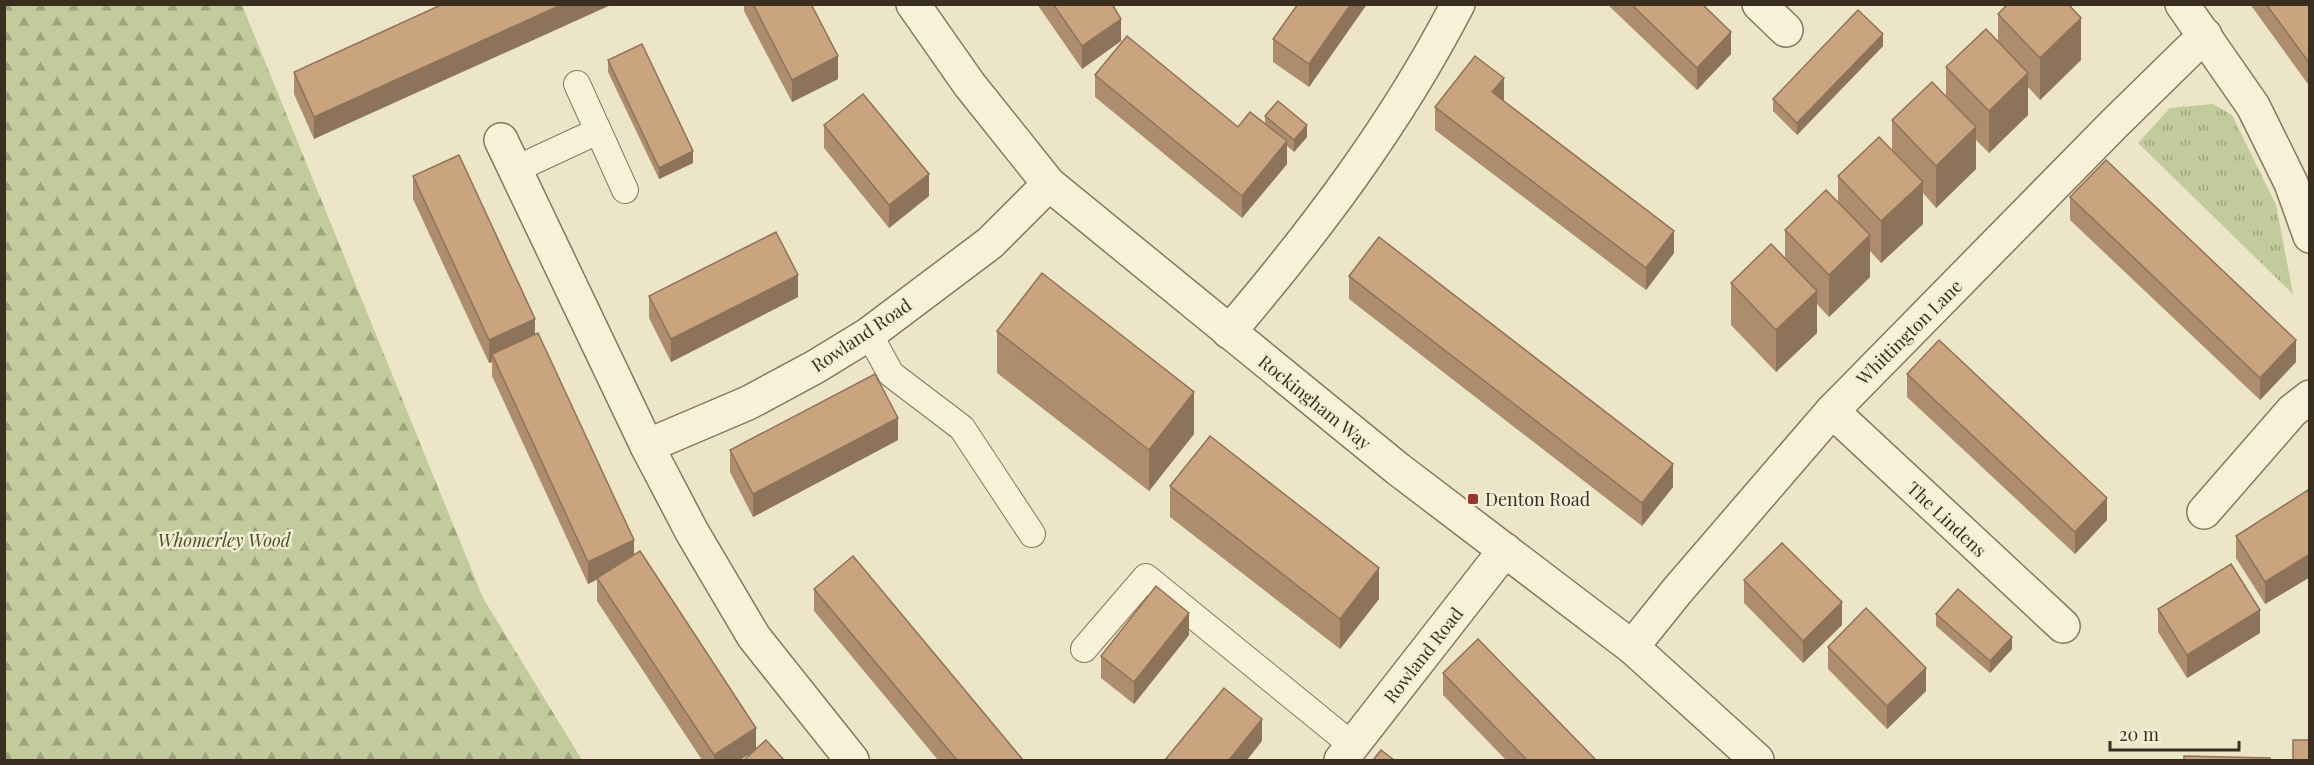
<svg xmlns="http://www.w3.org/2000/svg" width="2314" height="765" viewBox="0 0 2314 765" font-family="'Playfair Display',serif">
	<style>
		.grass { fill: url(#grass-tufts) }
		.forest { fill: url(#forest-firs) }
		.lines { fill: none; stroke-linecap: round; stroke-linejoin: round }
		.service-casing { stroke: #88775d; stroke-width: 28 }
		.minor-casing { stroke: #88775d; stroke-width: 36 }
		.service { stroke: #f8f1da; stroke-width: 26 }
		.minor { stroke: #f8f1da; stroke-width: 33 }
		.wall { fill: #ad8d6d }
		.shaded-wall { fill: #8d7359 }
		.building { fill: #c9a47f; stroke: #8d7359; stroke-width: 1.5 }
		.poi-dot { fill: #95372f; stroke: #f5eed6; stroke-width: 2 }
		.labels { text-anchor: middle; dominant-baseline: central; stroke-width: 5; stroke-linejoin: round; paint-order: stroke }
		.street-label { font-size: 18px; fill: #392e20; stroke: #f5eed6 }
		.poi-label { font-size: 18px; fill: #392e20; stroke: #f5eed6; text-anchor: start }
		.park-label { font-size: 18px; font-style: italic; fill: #465427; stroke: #f5eed6 }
	</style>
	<defs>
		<pattern id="grass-tufts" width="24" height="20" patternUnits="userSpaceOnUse" patternTransform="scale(1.5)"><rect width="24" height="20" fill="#c1cb9b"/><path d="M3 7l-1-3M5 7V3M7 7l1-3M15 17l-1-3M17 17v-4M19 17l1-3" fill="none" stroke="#9ea57e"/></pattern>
		<pattern id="forest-firs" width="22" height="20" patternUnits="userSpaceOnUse" patternTransform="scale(1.5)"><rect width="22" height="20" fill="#c1cb9b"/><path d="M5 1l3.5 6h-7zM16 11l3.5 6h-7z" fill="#9ea57e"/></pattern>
	</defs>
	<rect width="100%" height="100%" fill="#ede5c7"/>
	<polygon class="grass" points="2213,104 2232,115 2276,205 2293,294 2138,143 2170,108"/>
	<polygon class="forest" points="4,5 242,5 483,598 582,760 5,760"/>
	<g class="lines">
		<g class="service-casing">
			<g id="service">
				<polyline points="577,84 625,190"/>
				<polyline points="514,170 598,131"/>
				<polyline points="869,334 891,374 962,428 1032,534"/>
				<polyline points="1084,649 1146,577 1352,745"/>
			</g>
		</g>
		<g class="minor-casing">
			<g id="minor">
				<polyline points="913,4 969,84 1049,184 1398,469 1632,647 1757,760"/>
				<polyline points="1759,4 1786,30"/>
				<polyline points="2182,4 2253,106 2291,183 2310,236"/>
				<polyline points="501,140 647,446 748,403 815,367 869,334 990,243 1049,184"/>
				<path d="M 1229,332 C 1316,230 1396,124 1458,4"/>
				<polyline points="1832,411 2063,626"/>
				<polyline points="647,446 692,532 754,637 852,760"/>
				<polyline points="2204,512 2292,411 2310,397"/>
				<polyline points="1632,647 1677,591 1832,411 2114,124 2205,35"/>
				<polyline points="1341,760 1505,550"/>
			</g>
		</g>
		<use href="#service" class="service"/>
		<use href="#minor" class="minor"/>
	</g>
	<g class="wall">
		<polygon points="443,4 314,139 294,94 294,72"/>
		<polygon points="744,4 811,4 838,79 792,102 744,11"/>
		<polygon points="1037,4 1112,4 1121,41 1082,69"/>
		<polygon points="1367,4 1309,87 1273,62 1273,39"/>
		<polygon points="1607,4 1702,4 1731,54 1697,90"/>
		<polygon points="2250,4 2310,4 2310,87"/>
		<polygon points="1998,14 2081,60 2040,100 2028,87 2028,115 1989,153 1976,140 1976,169 1936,208 1923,193 1923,224 1881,263 1870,251 1870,277 1829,317 1817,304 1817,333 1776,372 1731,325 1731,283 1785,258 1785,230 1838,202 1838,176 1892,150 1892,120 1946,96 1946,67 1998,41"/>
		<polygon points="1883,46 1797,135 1773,111 1773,99"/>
		<polygon points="608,60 693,163 659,179 608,72"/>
		<polygon points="1095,75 1238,127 1265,124 1265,116 1307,137 1294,152 1287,146 1287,164 1242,218 1095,97"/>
		<polygon points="1503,100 1674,253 1646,290 1435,130 1435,107"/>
		<polygon points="824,125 929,196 889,228 824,148"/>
		<polygon points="413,176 535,334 634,555 753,752 740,760 702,760 597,601 597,579 588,584 492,376 492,362 489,363 413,199"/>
		<polygon points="2070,197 2296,362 2260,400 2070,220"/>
		<polygon points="1349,276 1673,487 1642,526 1349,299"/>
		<polygon points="649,296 798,297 671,362 649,318"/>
		<polygon points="997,331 1194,434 1149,491 997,373"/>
		<polygon points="1907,374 2107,520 2075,554 1907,397"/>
		<polygon points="898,440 753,517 730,472 730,450"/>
		<polygon points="1170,486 1379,599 1340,649 1170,517"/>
		<polygon points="2310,492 2310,577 2265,604 2236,558 2236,536"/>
		<polygon points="1744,580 1842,625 1803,663 1744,603"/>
		<polygon points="814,589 1023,760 938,760 814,611"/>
		<polygon points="2158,609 2260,633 2187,678 2158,632"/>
		<polygon points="1936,614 2012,649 1990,673 1936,626"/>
		<polygon points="1189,635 1134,704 1101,678 1101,656"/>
		<polygon points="1828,647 1926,691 1887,729 1828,669"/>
		<polygon points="1443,673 1596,760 1506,760 1443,695"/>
	</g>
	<g class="shaded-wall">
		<polygon points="563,4 613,4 314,139 314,117"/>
		<polygon points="1351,4 1367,4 1309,87 1309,64"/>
		<polygon points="2081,18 2081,60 2040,100 2040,58"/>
		<polygon points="1121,19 1121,41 1082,69 1082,46"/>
		<polygon points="1731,32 1731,54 1697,90 1697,68"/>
		<polygon points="1883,34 1883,46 1797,135 1797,123"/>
		<polygon points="838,56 838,79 792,102 792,80"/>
		<polygon points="2028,73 2028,115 1989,153 1989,111"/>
		<polygon points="1504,78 1504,100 1492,114 1492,92"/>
		<polygon points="1307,125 1307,137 1294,152 1294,140"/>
		<polygon points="1976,127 1976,169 1936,208 1936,166"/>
		<polygon points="1287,141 1287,164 1242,218 1242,196"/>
		<polygon points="693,151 693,163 659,179 659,168"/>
		<polygon points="929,174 929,196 889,228 889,205"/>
		<polygon points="1923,182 1923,224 1881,263 1881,221"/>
		<polygon points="1674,231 1674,253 1646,290 1646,268"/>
		<polygon points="1870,235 1870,277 1829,317 1829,275"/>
		<polygon points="798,275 798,297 671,362 671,339"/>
		<polygon points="1817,291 1817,333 1776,372 1776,330"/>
		<polygon points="535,319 535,342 492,354 492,362 489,363 489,340"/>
		<polygon points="2296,340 2296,362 2260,400 2260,378"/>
		<polygon points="1194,392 1194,434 1149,491 1149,450"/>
		<polygon points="898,418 898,440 753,517 753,494"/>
		<polygon points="1673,464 1673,487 1642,526 1642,503"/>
		<polygon points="2107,498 2107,520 2075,554 2075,532"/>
		<polygon points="634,540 634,562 588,584 588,562"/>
		<polygon points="2310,554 2310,577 2265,604 2265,582"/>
		<polygon points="1379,568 1379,599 1340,649 1340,619"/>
		<polygon points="1842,602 1842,625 1803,663 1803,641"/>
		<polygon points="2260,610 2260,633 2187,678 2187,655"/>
		<polygon points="1189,613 1189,635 1134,704 1134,682"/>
		<polygon points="2012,637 2012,649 1990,673 1990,661"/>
		<polygon points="1926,668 1926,691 1887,729 1887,706"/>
		<polygon points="1262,719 1262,741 1247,760 1229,760"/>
		<polygon points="756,728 756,750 740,760 714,760 714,755"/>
	</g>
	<g class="building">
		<polygon points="443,4 563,4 314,117 294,72"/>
		<polygon points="753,4 811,4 838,56 792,80"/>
		<polygon points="1053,4 1112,4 1121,19 1082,46"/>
		<polygon points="1298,4 1351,4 1309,64 1273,39"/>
		<polygon points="1631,4 1702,4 1731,32 1697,68"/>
		<polygon points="2008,4 2068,4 2081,18 2040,58 1998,14"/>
		<polygon points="2266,4 2310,4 2310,64"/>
		<polygon points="1858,10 1883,34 1797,123 1773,99"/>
		<polygon points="1986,29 2028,73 1989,111 1946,67"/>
		<polygon points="1127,36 1238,127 1250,112 1287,141 1242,196 1095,75"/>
		<polygon points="642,44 693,151 659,168 608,60"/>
		<polygon points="1475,56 1504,78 1492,92 1674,231 1646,268 1435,107"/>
		<polygon points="1932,82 1976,127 1936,166 1892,120"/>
		<polygon points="863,94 929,174 889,205 824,125"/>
		<polygon points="1278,101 1307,125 1294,140 1265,116"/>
		<polygon points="1879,137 1923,182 1881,221 1838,176"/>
		<polygon points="459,155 535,319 489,340 413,176"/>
		<polygon points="2106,160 2296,340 2260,378 2070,197"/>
		<polygon points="1826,190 1870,235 1829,275 1785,230"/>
		<polygon points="776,232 798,275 671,339 649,296"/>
		<polygon points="1379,237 1673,464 1642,503 1349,276"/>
		<polygon points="1771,244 1817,291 1776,330 1731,283"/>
		<polygon points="1042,273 1194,392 1149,450 997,331"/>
		<polygon points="538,333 634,540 588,562 492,354"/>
		<polygon points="1939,340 2107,498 2075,532 1907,374"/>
		<polygon points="875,374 898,418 753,494 730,450"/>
		<polygon points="1210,436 1379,568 1340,619 1170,486"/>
		<polygon points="2308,490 2310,492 2310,554 2265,582 2236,536"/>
		<polygon points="1782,543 1842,602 1803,641 1744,580"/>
		<polygon points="640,551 756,728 714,755 597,578"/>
		<polygon points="853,556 1023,760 957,760 814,589"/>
		<polygon points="2231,564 2260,610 2187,655 2158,609"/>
		<polygon points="1156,586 1189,613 1134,682 1101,656"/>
		<polygon points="1958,589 2012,637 1990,661 1936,614"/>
		<polygon points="1866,608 1926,668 1887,706 1828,647"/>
		<polygon points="1478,639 1596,760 1527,760 1443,673"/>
		<polygon points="1224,688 1262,719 1229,760 1165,760"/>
		<polygon points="766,740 784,760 744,760"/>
		<rect x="2293" y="740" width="17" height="20"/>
		<polygon points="1381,750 1394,760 1373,760"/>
		<polygon points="2184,756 2270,758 2270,760 2184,760"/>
	</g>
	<rect class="poi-dot" x="1467" y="493" width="12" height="12" rx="3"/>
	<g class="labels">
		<g class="street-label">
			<text transform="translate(1909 332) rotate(-45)">Whittington Lane</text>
			<text transform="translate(861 335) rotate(-34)">Rowland Road</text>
			<text transform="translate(1315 402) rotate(39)">Rockingham Way</text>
			<text transform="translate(1947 519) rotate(43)">The Lindens</text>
			<text transform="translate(1423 655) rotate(-52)">Rowland Road</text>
		</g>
		<g class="poi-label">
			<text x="1485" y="499">Denton Road</text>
		</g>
		<g class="park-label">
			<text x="224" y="540">Whomerley Wood</text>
		</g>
	</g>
	<rect width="2314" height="765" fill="none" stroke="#392e20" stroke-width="12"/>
	<path d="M2110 741v9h129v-9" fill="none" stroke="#392e20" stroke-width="3"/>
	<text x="2119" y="741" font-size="18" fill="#392e20" stroke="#f5eed6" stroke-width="4.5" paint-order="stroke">20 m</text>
</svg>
